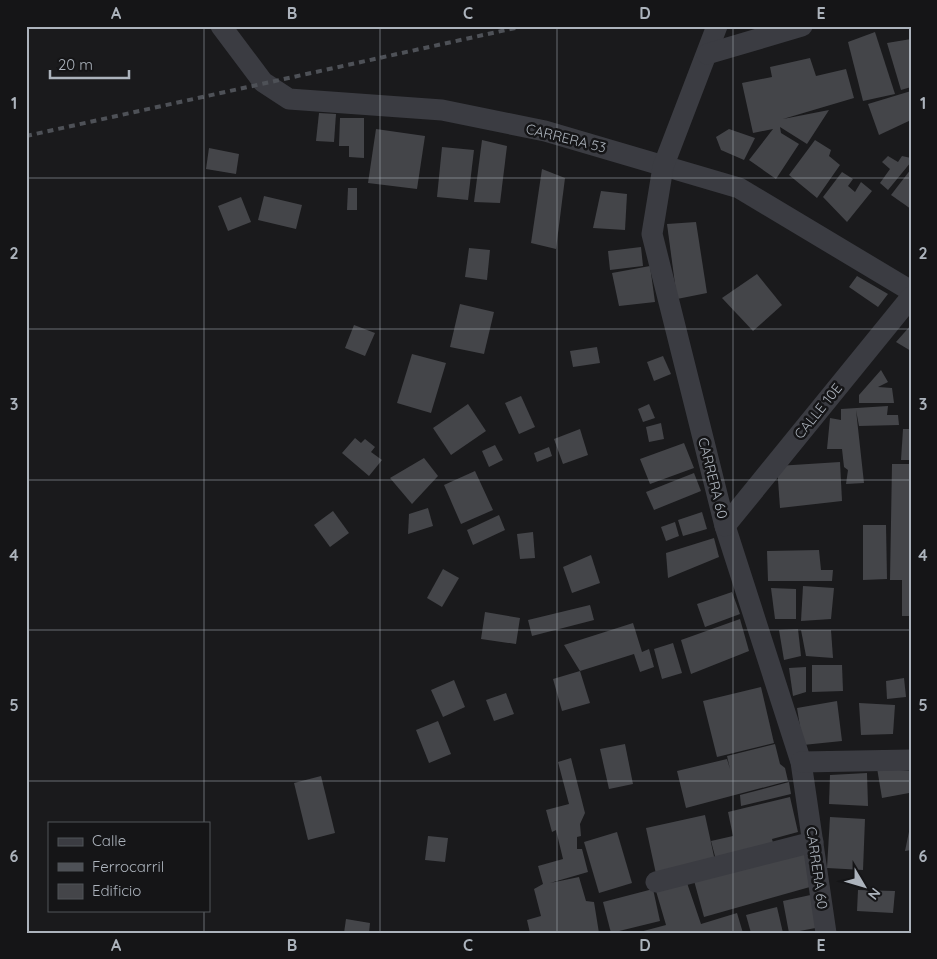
<svg xmlns="http://www.w3.org/2000/svg" width="937" height="959" viewBox="0 0 937 959" font-family="Quicksand,sans-serif">
	<style>
		.building { fill: #444549 }
		.lines { fill: none; stroke-linecap: round; stroke-linejoin: round }
		.minor { stroke: #3b3c42; stroke-width: 21 }
		.rail { stroke: #4e5157; stroke-width: 4; stroke-dasharray: 6 5; stroke-linecap: butt }
		.grid { fill: none; stroke: #acb3bc; stroke-width: 1; stroke-opacity: 0.55 }
		.labels { text-anchor: middle; dominant-baseline: central; stroke-width: 5; stroke-linejoin: round; paint-order: stroke }
		.street-label { font-size: 14px; fill: #acb3bc; stroke: #151517 }
		.neatline { fill: none; stroke: #acb3bc; stroke-width: 2 }
		.grid-label { font-size: 16px; text-anchor: middle; font-weight: bold; fill: #acb3bc }
	</style>
	<rect width="100%" height="100%" fill="#1a1a1c"/>
	<g class="building">
		<polygon points="875,32 895,94 863,101 848,42"/>
		<polygon points="911,39 911,87 901,90 887,43"/>
		<polygon points="810,58 816,76 846,69 854,98 783,119 829,110 807,144 780,127 781,133 799,144 776,179 749,160 773,129 753,133 742,83 772,77 770,67"/>
		<polygon points="911,91 911,120 879,135 868,104"/>
		<polygon points="319,113 336,114 334,142 316,141"/>
		<polygon points="340,118 364,118 364,158 349,157 349,146 339,146"/>
		<polygon points="376,129 425,136 417,189 368,183"/>
		<polygon points="729,129 755,138 744,160 721,150 716,137"/>
		<polygon points="482,140 507,146 500,203 474,202"/>
		<polygon points="815,140 831,150 829,156 840,165 817,198 789,175"/>
		<polygon points="442,147 474,150 468,200 437,197"/>
		<polygon points="209,148 239,154 236,174 206,169"/>
		<polygon points="888,156 898,162 902,156 911,158 911,162 888,190 880,183 890,169 882,162"/>
		<polygon points="542,169 565,178 556,249 531,243"/>
		<polygon points="911,169 911,209 891,195"/>
		<polygon points="842,172 853,179 848,186 855,192 861,182 872,191 847,222 823,197"/>
		<polygon points="348,188 357,188 357,210 347,210"/>
		<polygon points="601,191 627,194 625,230 593,228"/>
		<polygon points="264,196 302,205 296,229 258,220"/>
		<polygon points="241,197 251,222 228,231 218,206"/>
		<polygon points="696,222 707,293 677,299 667,224"/>
		<polygon points="641,247 643,266 610,270 608,251"/>
		<polygon points="469,248 490,250 487,280 465,277"/>
		<polygon points="650,266 655,302 619,306 612,273"/>
		<polygon points="757,274 782,305 753,331 722,298"/>
		<polygon points="857,276 888,294 878,307 849,287"/>
		<polygon points="460,304 494,312 484,354 450,347"/>
		<polygon points="354,325 375,333 365,356 345,348"/>
		<polygon points="911,325 911,351 896,342"/>
		<polygon points="597,347 600,363 573,367 570,351"/>
		<polygon points="412,354 446,363 431,413 397,403"/>
		<polygon points="663,356 671,374 654,381 647,362"/>
		<polygon points="881,370 888,382 878,387 892,388 894,403 859,403 859,395"/>
		<polygon points="521,396 535,427 519,434 505,403"/>
		<polygon points="468,404 486,431 451,455 433,428"/>
		<polygon points="649,404 655,418 643,422 638,409"/>
		<polygon points="888,406 887,415 898,415 899,425 859,426 856,410 864,483 846,484 848,470 844,467 842,449 827,449 830,418 841,420 841,409"/>
		<polygon points="661,423 664,439 649,442 646,427"/>
		<polygon points="580,429 588,455 563,464 554,439"/>
		<polygon points="903,429 911,429 911,460 901,460"/>
		<polygon points="355,438 361,443 365,439 375,447 371,452 382,460 369,476 342,453"/>
		<polygon points="684,443 694,468 650,484 640,459"/>
		<polygon points="495,445 503,460 489,467 482,451"/>
		<polygon points="549,447 552,456 537,462 534,453"/>
		<polygon points="424,458 438,476 412,504 390,478"/>
		<polygon points="840,462 842,501 780,508 777,466"/>
		<polygon points="892,464 911,464 911,616 902,616 902,580 890,580"/>
		<polygon points="475,471 493,510 461,524 444,485"/>
		<polygon points="694,473 701,491 654,510 646,492"/>
		<polygon points="428,508 433,526 408,534 409,514"/>
		<polygon points="333,511 349,533 330,547 314,525"/>
		<polygon points="702,512 707,529 683,536 678,520"/>
		<polygon points="499,515 505,530 473,545 467,530"/>
		<polygon points="675,522 679,536 666,541 661,527"/>
		<polygon points="863,525 886,525 887,579 863,580"/>
		<polygon points="533,532 535,558 520,559 517,534"/>
		<polygon points="714,538 719,557 668,578 666,553"/>
		<polygon points="819,550 821,570 833,570 832,581 768,581 767,551"/>
		<polygon points="591,555 600,583 572,593 563,567"/>
		<polygon points="443,569 459,578 442,607 427,598"/>
		<polygon points="803,586 834,588 831,619 801,621"/>
		<polygon points="771,588 796,589 796,619 775,619"/>
		<polygon points="732,592 740,614 705,627 697,604"/>
		<polygon points="590,605 594,620 532,636 528,620"/>
		<polygon points="485,612 520,618 516,644 481,639"/>
		<polygon points="740,619 749,651 691,674 681,640"/>
		<polygon points="633,623 642,652 649,649 654,667 640,672 634,654 580,671 564,645"/>
		<polygon points="798,629 801,656 784,660 779,630"/>
		<polygon points="801,630 831,630 833,658 806,656"/>
		<polygon points="673,643 682,673 662,679 654,649"/>
		<polygon points="812,665 842,665 843,691 812,692"/>
		<polygon points="806,667 806,692 793,696 789,668"/>
		<polygon points="580,671 590,703 562,711 553,679"/>
		<polygon points="904,678 906,697 887,699 886,681"/>
		<polygon points="454,680 465,707 443,717 431,690"/>
		<polygon points="761,687 774,743 717,757 703,701"/>
		<polygon points="506,693 514,714 494,721 486,700"/>
		<polygon points="837,701 842,741 803,745 797,708"/>
		<polygon points="859,703 895,705 893,734 861,735"/>
		<polygon points="438,721 451,754 429,763 416,730"/>
		<polygon points="625,744 633,784 609,789 600,749"/>
		<polygon points="775,744 780,764 785,768 788,781 686,808 677,771 727,759 730,769 727,756"/>
		<polygon points="571,758 585,813 580,824 581,836 577,837 577,849 582,849 588,872 550,883 579,877 586,901 594,902 599,933 530,933 527,920 541,916 534,889 543,884 538,866 563,859 556,830 552,832 546,810 569,804 558,762"/>
		<polygon points="877,768 911,771 909,793 882,798"/>
		<polygon points="867,773 868,806 829,804 830,775"/>
		<polygon points="321,776 335,833 308,840 294,783"/>
		<polygon points="789,782 791,794 741,806 740,795"/>
		<polygon points="790,797 798,832 772,839 774,846 716,860 711,841 733,836 728,812"/>
		<polygon points="705,815 715,861 656,874 646,828"/>
		<polygon points="830,817 865,819 863,870 827,868"/>
		<polygon points="910,827 911,850 905,851"/>
		<polygon points="617,832 632,883 599,893 584,842"/>
		<polygon points="428,836 448,838 445,862 425,860"/>
		<polygon points="806,845 817,885 704,917 693,877"/>
		<polygon points="686,880 701,924 737,913 743,933 636,933 666,925 656,891"/>
		<polygon points="653,889 660,921 611,933 603,902"/>
		<polygon points="858,890 895,891 893,913 857,911"/>
		<polygon points="815,894 821,927 789,933 783,901"/>
		<polygon points="777,907 783,933 751,933 746,915"/>
		<polygon points="346,919 370,923 369,933 344,933"/>
	</g>
	<g class="lines">
		<g class="minor">
			<polyline points="221,26 263,82 289,99 442,110 545,131 739,188 911,291"/>
			<polyline points="717,26 663,167 652,234 725,526 801,762 826,933"/>
			<polyline points="707,54 802,26"/>
			<polyline points="725,526 911,297"/>
			<polyline points="801,762 911,760"/>
			<polyline points="656,882 813,842"/>
		</g>
		<polyline class="rail" points="26,136 524,26"/>
	</g>
	<path class="grid" d="M 204,26 L 204,823M 380,26 L 380,933M 557,26 L 557,933M 733,26 L 733,933M 26,178 L 911,178M 26,329 L 911,329M 26,480 L 911,480M 26,630 L 911,630M 26,781 L 911,781M 204,910 L 204,933"/>
	<g class="labels">
		<g class="street-label">
			<text transform="translate(566 138) rotate(14)">CARRERA 53</text>
			<text transform="translate(818 411) rotate(-51)">CALLE 10E</text>
			<text transform="translate(713 478) rotate(76)">CARRERA 60</text>
			<text transform="translate(817 868) rotate(82)">CARRERA 60</text>
		</g>
	</g>
	<rect width="937" height="959" fill="none" stroke="#151517" stroke-width="55"/>
	<rect x="48" y="822" width="162" height="90" fill="#151517" stroke="#515459"/>
	<rect x="58" y="838" width="25" height="8" fill="#3b3c42" stroke="#515459"/>
	<text x="92" y="846" font-size="15" fill="#acb3bc">Calle</text>
	<rect x="58" y="863" width="25" height="8" fill="#4e5157" stroke="#515459"/>
	<text x="92" y="872" font-size="15" fill="#acb3bc">Ferrocarril</text>
	<rect x="58" y="884" width="25" height="15" fill="#444549" stroke="#515459"/>
	<text x="92" y="896" font-size="15" fill="#acb3bc">Edificio</text>
	<g transform="translate(864 886) rotate(128)" stroke="#151517" stroke-width="4" paint-order="stroke">
	<path d="M0-4L9 19L0 12L-9 19Z" fill="#acb3bc"/>
	<text y="-8" font-size="14" font-weight="bold" text-anchor="middle" fill="#acb3bc">N</text>
	</g>
	<path d="M50 70v8h79v-8" fill="none" stroke="#acb3bc" stroke-width="2.5"/>
	<text x="58" y="70" font-size="15" fill="#acb3bc" stroke="#151517" stroke-width="4" paint-order="stroke">20 m</text>
	<rect x="28" y="28" width="882" height="904" class="neatline"/>
	<g class="grid-label">
		<text x="116" y="19">A</text>
		<text x="292" y="19">B</text>
		<text x="468" y="19">C</text>
		<text x="645" y="19">D</text>
		<text x="821" y="19">E</text>
		<text x="14" y="109">1</text>
		<text x="923" y="109">1</text>
		<text x="14" y="259">2</text>
		<text x="923" y="259">2</text>
		<text x="14" y="410">3</text>
		<text x="923" y="410">3</text>
		<text x="14" y="561">4</text>
		<text x="923" y="561">4</text>
		<text x="14" y="711">5</text>
		<text x="923" y="711">5</text>
		<text x="14" y="862">6</text>
		<text x="923" y="862">6</text>
		<text x="116" y="951">A</text>
		<text x="292" y="951">B</text>
		<text x="468" y="951">C</text>
		<text x="645" y="951">D</text>
		<text x="821" y="951">E</text>
	</g>
</svg>
